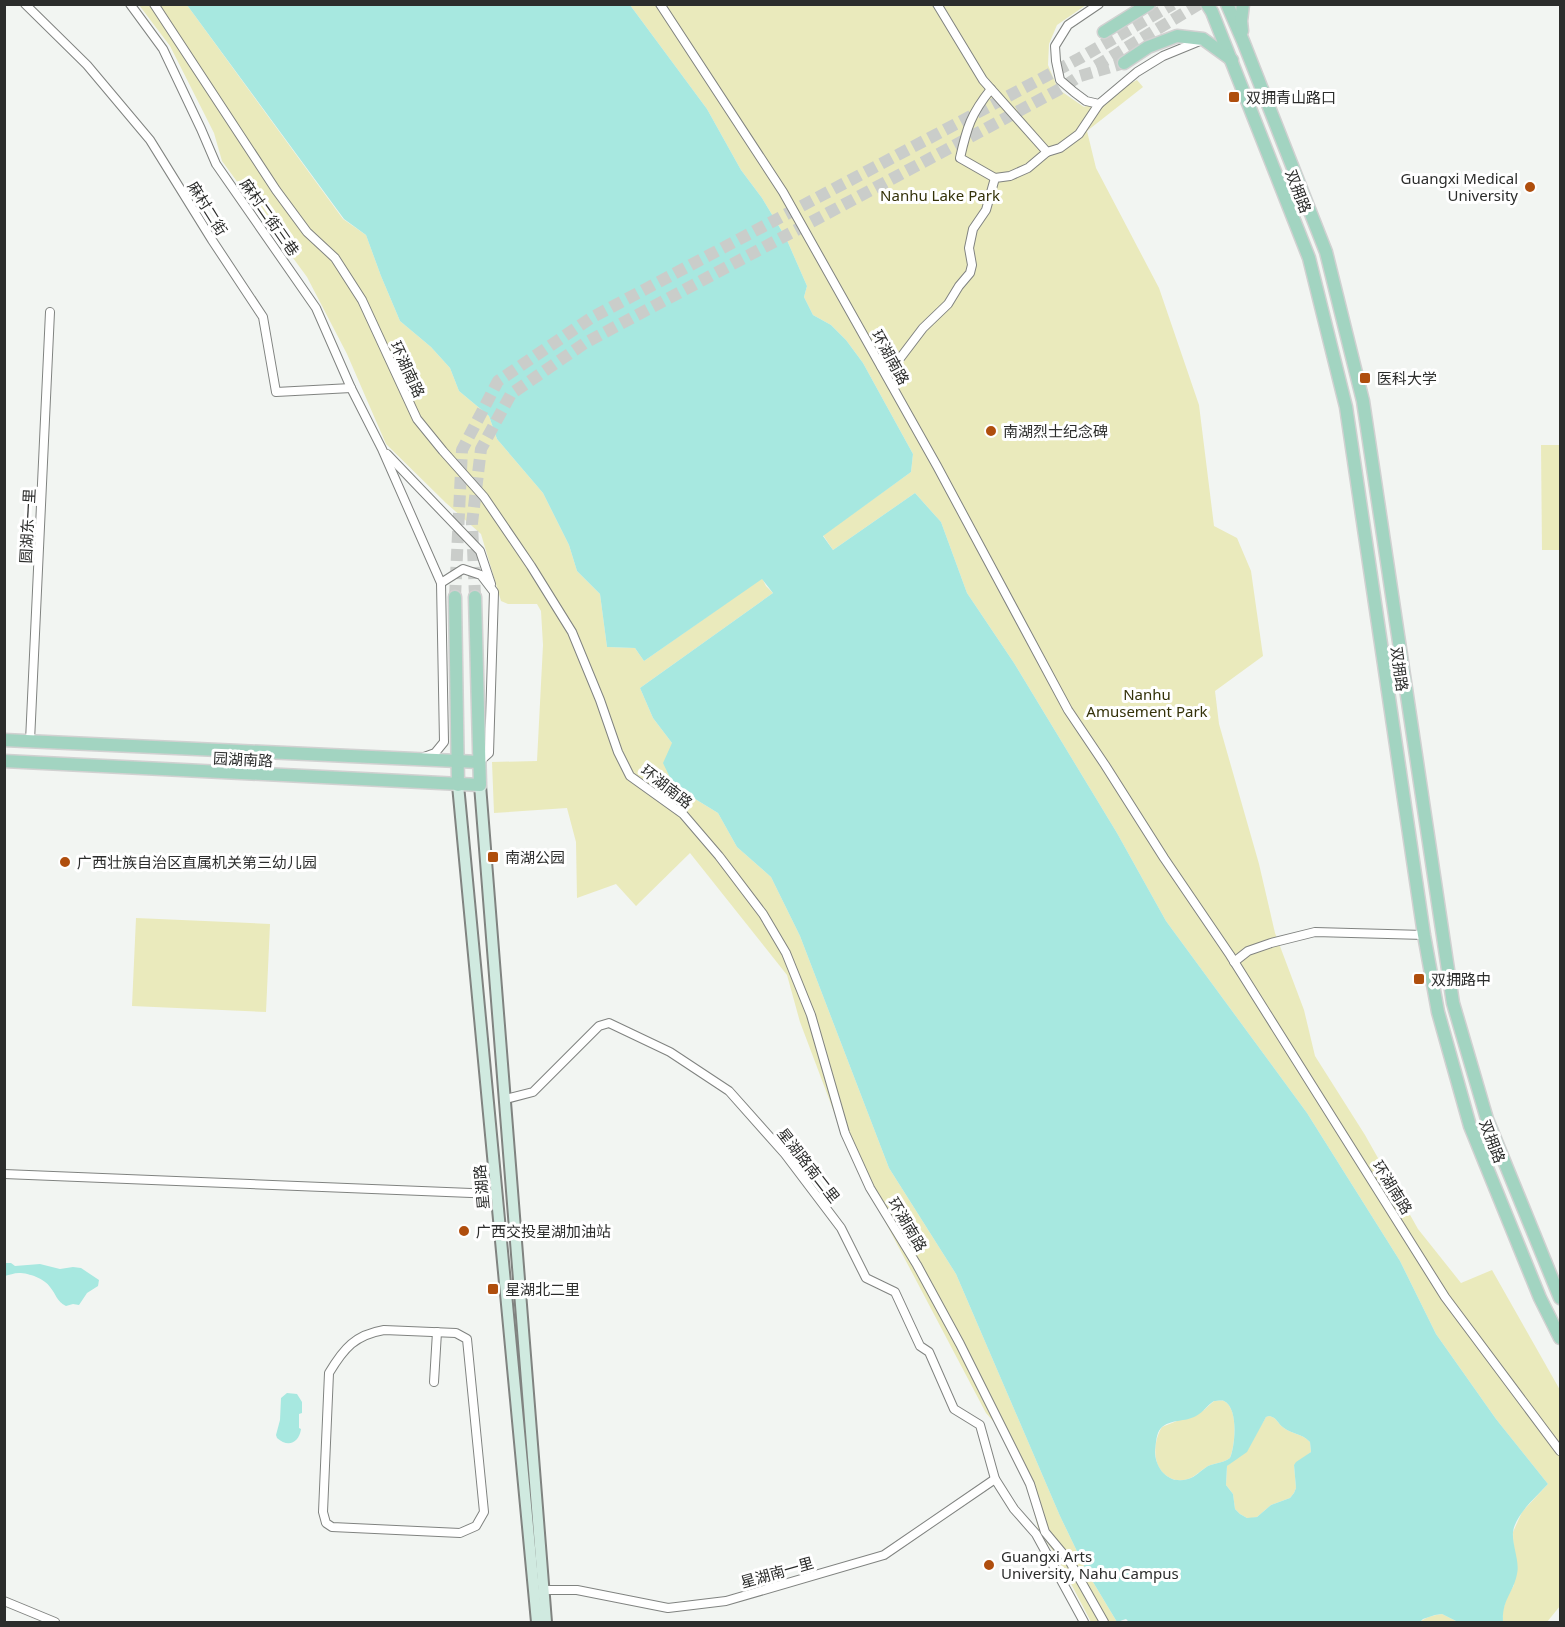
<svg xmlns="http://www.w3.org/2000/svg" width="1565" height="1627" viewBox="0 0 1565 1627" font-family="'Noto Sans','Noto Sans SC',sans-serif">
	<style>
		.green { fill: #eaeabc }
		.water { fill: #a7e8e0; fill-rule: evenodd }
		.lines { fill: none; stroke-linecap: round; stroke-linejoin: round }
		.primary-tunnel { stroke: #cacdca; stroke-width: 12; stroke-dasharray: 12 6; stroke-linecap: butt }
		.street-casing { stroke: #808380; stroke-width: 10 }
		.secondary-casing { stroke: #808380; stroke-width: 14 }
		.primary-casing { stroke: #d1d1d1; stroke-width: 15 }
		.street { stroke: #fff; stroke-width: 8 }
		.secondary { stroke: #d0eae0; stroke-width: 10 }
		.primary { stroke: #a2d4c1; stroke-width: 12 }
		.poi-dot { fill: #af4e0d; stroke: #fff; stroke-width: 2 }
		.labels { text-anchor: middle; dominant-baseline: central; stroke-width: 6; stroke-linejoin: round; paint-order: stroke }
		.poi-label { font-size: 15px; fill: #2c2d2c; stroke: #fff; text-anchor: start }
		.street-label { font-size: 15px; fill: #2c2d2c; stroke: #fff }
		.park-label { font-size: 15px; fill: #343209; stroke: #fff }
	</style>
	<rect width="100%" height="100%" fill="#f2f5f2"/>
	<g class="green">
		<polygon points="139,5 187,5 343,219 366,235 381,276 400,321 431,347 450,368 459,391 489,416 497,439 543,493 569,545 577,571 600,594 607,647 635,648 644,661 762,578 766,586 773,593 640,688 653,718 672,743 674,786 718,813 737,847 771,877 800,936 889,1168 956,1274 1060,1516 1087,1572 1117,1622 1091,1622 1056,1555 1039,1532 1027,1484 1000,1429 986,1413 868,1189 840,1128 800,1022 787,975 690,853 636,906 616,884 577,898 576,842 567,808 494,813 492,762 537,761 543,645 541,611 537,604 508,604 501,601 481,534 446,503 386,444 347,354 307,277 222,161 214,133 170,46"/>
		<polygon points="630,5 1086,5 1057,25 1049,44 1048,65 1058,89 1084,107 1137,80 1143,87 1087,131 1096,168 1159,288 1199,405 1214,526 1237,538 1251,571 1263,656 1215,691 1219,724 1259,864 1275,933 1304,1010 1315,1056 1365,1135 1418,1229 1461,1283 1492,1270 1560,1390 1560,1606 1547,1622 1503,1622 1503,1610 1507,1597 1514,1585 1513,1532 1522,1512 1548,1484 1496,1419 1436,1334 1400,1261 1307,1113 1166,921 1117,833 1014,663 967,593 941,522 915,493 833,550 823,535 911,472 913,454 863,363 846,340 831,325 813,315 804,297 807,286 786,238 762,198 741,170 707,109"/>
		<polygon points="1541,445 1560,445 1560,550 1542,550"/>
		<polygon points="136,918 270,924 266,1012 132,1006"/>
		<path d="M 1214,1401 C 1216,1401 1221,1400 1224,1401 C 1239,1408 1235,1447 1230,1458 C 1223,1463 1215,1463 1208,1466 C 1201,1470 1195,1477 1188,1479 C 1173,1484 1159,1474 1156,1459 C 1154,1449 1156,1436 1162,1427 L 1204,1410 Z"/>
		<path d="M 1269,1416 C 1277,1417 1277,1423 1284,1428 C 1292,1434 1301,1433 1310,1442 L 1311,1452 L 1294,1465 L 1296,1488 L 1294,1493 L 1290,1498 L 1271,1505 L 1257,1517 L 1252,1518 L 1247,1518 L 1240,1514 L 1235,1509 L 1233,1494 L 1226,1485 L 1227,1466 L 1251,1442 L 1266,1417 Z"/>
		<path d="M 1442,1614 L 1458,1622 L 1420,1622 C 1426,1617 1434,1615 1442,1614 Z"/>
	</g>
	<g class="water">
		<path d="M 187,5 L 630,5 L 707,109 L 741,170 L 762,198 L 786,238 L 807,286 L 804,297 L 813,315 L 831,325 L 846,340 L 863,363 L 913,454 L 911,472 L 823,536 L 833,550 L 915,493 L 941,522 L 967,593 L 1014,663 L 1117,833 L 1166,921 L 1307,1113 L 1400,1261 L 1436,1334 L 1496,1419 L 1548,1484 C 1536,1497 1515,1515 1513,1532 C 1512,1546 1520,1561 1517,1574 C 1513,1594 1502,1599 1503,1622 L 1458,1622 L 1442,1614 L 1435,1615 L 1423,1619 L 1420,1622 L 1129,1622 L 1126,1619 L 1117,1622 L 1087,1572 L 1060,1516 L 956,1274 L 889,1168 L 800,936 L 771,877 L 737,847 L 718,813 L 674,786 L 663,763 L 672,743 L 653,718 L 640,688 L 773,593 L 762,579 L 644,661 L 635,648 L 607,647 L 600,594 L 577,571 L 569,545 L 543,493 L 497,439 L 489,416 L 459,391 L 450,368 L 431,347 L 400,321 L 381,276 L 366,235 L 344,219 ZM 1214,1401 C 1216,1401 1222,1400 1224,1401 C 1239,1408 1235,1447 1230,1458 C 1223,1463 1215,1463 1208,1466 C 1201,1470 1196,1477 1188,1479 C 1169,1485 1155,1469 1155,1451 C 1156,1444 1156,1433 1161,1428 C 1170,1419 1186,1422 1196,1416 C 1204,1412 1207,1405 1214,1401 ZM 1269,1416 C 1277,1417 1277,1423 1284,1428 C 1292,1434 1301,1433 1310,1442 L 1311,1452 L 1296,1462 L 1294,1465 L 1296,1488 L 1294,1493 L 1290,1498 L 1271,1505 L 1257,1517 L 1247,1518 L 1240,1514 L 1235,1509 L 1233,1494 L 1226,1485 L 1227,1466 L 1247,1452 L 1266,1417 Z"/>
		<path d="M 5,1263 L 11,1263 L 15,1266 L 40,1264 L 60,1269 L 73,1267 L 81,1268 L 99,1280 L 98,1286 L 87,1293 L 79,1305 L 73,1304 L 66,1306 C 57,1302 56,1294 50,1287 C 45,1279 29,1273 19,1273 C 14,1273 9,1275 5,1276 Z"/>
		<path d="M 287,1393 L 297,1394 L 302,1402 L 302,1413 L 299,1414 L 299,1428 L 301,1429 C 299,1443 288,1448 277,1438 L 276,1435 L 280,1420 L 281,1398 Z"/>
	</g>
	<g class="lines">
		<g class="primary-tunnel">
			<polyline points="1096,66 1199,4"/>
			<polyline points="455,597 462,450 498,381 591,318 1080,58 1173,4"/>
			<polyline points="475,597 472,523 481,449 511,394 585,343 1058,90 1080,76 1124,63"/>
		</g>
		<g class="street-casing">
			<g id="street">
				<polyline points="25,4 87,65 150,140 212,240 263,317 276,392 351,388"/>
				<polyline points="130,4 163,49 201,129 216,164 316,308 351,388 382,449 441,583"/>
				<polyline points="154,4 276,190 307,232 335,258 362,300 417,419 443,451 484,497 531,566 572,632 600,700 618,752 630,776 683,814 719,856 763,914 786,953 811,1015 845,1133 870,1188 917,1265 960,1344 1030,1484 1045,1532 1070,1562 1104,1622"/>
				<polyline points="660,4 783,192 937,466 1068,710 1105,765 1164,858 1230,955 1445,1297 1560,1451"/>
				<polyline points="937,4 983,80 1047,152"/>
				<polyline points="1099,4 1068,25 1055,46 1056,61 1060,80 1074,92 1086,101 1099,104 1137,72 1163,56 1202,40"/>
				<path d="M 991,89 C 971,114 967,127 960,158 L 995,178"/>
				<polyline points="881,366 901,357 923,328 948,304 959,286 970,273 972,265 969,248 973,229 986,210 995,178 1010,176 1028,168 1047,152 1060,148 1079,134 1099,104"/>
				<polyline points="387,454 480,551 491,584"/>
				<polyline points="30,741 50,312"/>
				<polyline points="424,757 435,753 444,742 441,583 463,569 481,575 494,592 489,753 479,762"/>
				<polyline points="1234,962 1248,951 1271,943 1315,932 1424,935"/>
				<polyline points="506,1099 533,1092 599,1026 609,1023 670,1052 729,1091 785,1154 841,1228 866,1278 895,1292 920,1346 929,1352 954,1409 980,1425 995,1479 1014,1509 1036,1534 1084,1622"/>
				<polyline points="4,1174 496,1194"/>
				<path d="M 384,1330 L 456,1333 L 467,1339 L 484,1512 L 476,1526 L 460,1533 L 332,1527 L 326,1523 L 323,1512 L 329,1373 C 344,1348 355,1335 384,1330 Z"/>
				<polyline points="434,1382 437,1332"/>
				<polyline points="543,1590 577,1590 668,1608 726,1601 884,1555 995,1479"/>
				<polyline points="4,1601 55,1622"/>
			</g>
		</g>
		<g class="secondary-casing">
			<g id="secondary">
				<polyline points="458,785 537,1622"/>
				<polyline points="480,785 546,1622"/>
			</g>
		</g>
		<g class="primary-casing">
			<g id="primary">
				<polyline points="1207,4 1212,12 1309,258 1346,407 1424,935 1438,1012 1470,1126 1540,1298 1560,1338"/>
				<polyline points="1227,4 1243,41 1326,252 1363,401 1453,1003 1487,1119 1560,1298"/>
				<polyline points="1242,31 1241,21 1243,4"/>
				<polyline points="1104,32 1149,4"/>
				<polyline points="1124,63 1148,47 1177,36 1203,39 1232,60"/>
				<polyline points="455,597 458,785"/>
				<polyline points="4,740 479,762"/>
				<polyline points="4,761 480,785 475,597"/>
			</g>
		</g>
		<use href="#street" class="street"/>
		<use href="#secondary" class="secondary"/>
		<use href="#primary" class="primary"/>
	</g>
	<g class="poi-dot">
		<rect x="1228" y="91" width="12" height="12" rx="3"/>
		<circle cx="1530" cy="187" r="6"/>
		<rect x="1359" y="372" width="12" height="12" rx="3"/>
		<circle cx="991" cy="431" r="6"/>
		<rect x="487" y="851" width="12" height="12" rx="3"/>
		<circle cx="65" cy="862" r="6"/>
		<rect x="1413" y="973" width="12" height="12" rx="3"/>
		<circle cx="464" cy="1231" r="6"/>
		<rect x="487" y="1283" width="12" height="12" rx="3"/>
		<circle cx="989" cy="1565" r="6"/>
	</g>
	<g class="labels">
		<g class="poi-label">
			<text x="1246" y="97">双拥青山路口</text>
			<text x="1518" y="178" text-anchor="end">Guangxi Medical<tspan x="1518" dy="17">University</tspan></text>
			<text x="1377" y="378">医科大学</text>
			<text x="1003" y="431">南湖烈士纪念碑</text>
			<text x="505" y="857">南湖公园</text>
			<text x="77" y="862">广西壮族自治区直属机关第三幼儿园</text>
			<text x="1431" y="979">双拥路中</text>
			<text x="476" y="1231">广西交投星湖加油站</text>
			<text x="505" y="1289">星湖北二里</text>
			<text x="1001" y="1556">Guangxi Arts<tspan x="1001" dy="17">University, Nahu Campus</tspan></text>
		</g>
		<g class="street-label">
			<text transform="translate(1299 191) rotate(69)">双拥路</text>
			<text transform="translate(208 208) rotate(58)">麻村二街</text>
			<text transform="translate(270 217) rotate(55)">麻村二街三巷</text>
			<text transform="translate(891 357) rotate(61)">环湖南路</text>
			<text transform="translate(408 369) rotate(65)">环湖南路</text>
			<text transform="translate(27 526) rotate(-87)">圆湖东一里</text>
			<text transform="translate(1400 669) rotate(82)">双拥路</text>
			<text transform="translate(243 759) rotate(3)">园湖南路</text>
			<text transform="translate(667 786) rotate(38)">环湖南路</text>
			<text transform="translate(1493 1141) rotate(69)">双拥路</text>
			<text transform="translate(809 1165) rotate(52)">星湖路南二里</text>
			<text transform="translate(481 1187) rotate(-95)">星湖路</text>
			<text transform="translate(1393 1187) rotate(58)">环湖南路</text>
			<text transform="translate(908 1224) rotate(59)">环湖南路</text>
			<text transform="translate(777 1572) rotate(-16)">星湖南一里</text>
		</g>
		<g class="park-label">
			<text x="940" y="195">Nanhu Lake Park</text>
			<text x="1147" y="694">Nanhu<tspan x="1147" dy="17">Amusement Park</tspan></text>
		</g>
	</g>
	<rect width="1565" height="1627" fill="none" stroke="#2c2d2c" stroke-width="12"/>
</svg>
